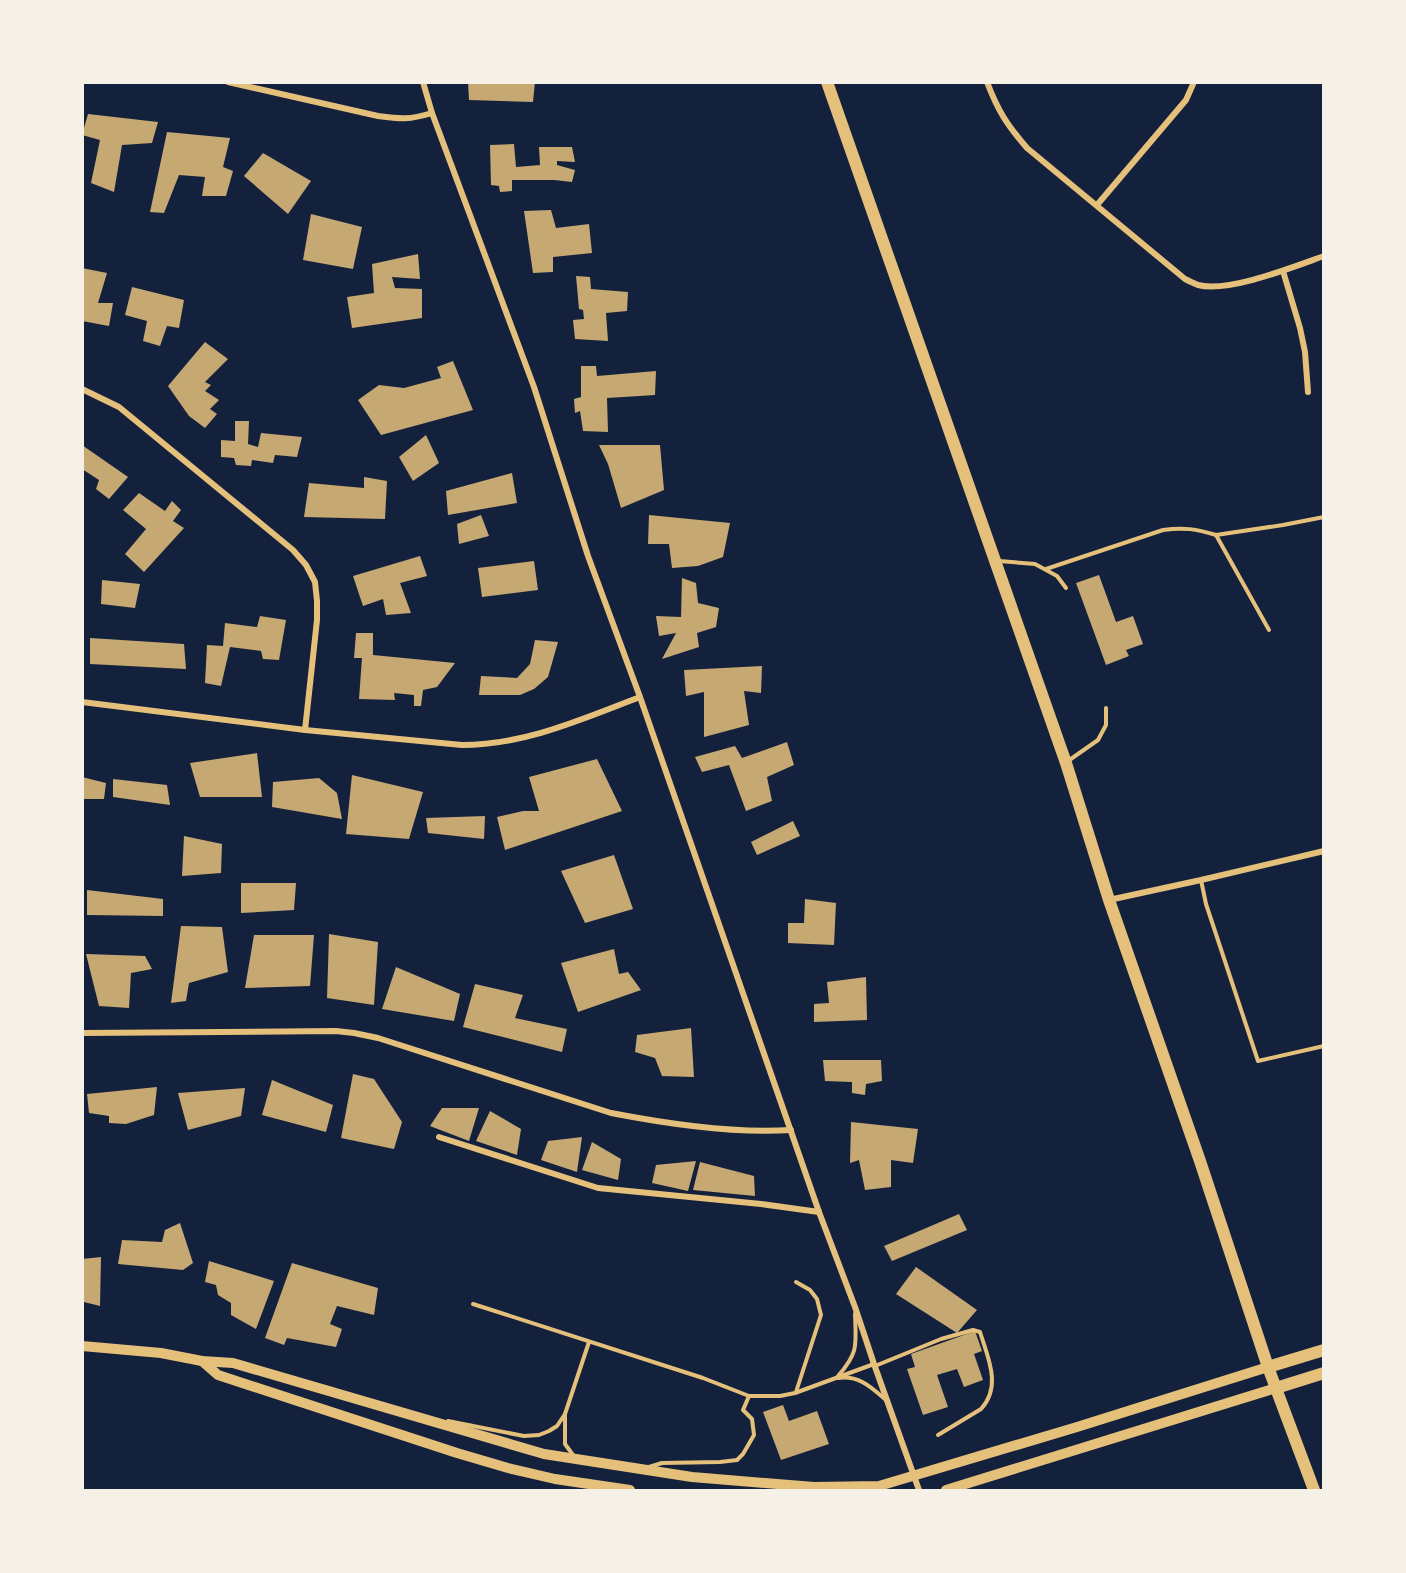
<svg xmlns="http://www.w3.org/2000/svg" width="1406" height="1573" viewBox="0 0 1406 1573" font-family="Rubik,sans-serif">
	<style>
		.building { fill: #c6a872 }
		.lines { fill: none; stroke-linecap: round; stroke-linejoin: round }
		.service { stroke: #e5c07b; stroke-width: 4 }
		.minor { stroke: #e5c07b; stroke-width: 6 }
		.tertiary { stroke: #e5c07b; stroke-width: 10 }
		.secondary { stroke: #e5c07b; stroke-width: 12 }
	</style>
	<rect width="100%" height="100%" fill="#14213d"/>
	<g class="building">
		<polygon points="468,82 535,82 533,102 469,100"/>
		<polygon points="88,114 158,122 152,143 122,145 114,192 91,183 100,140 82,135"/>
		<polygon points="167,132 230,138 223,167 233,171 226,196 202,196 205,177 179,175 164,213 150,212"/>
		<polygon points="514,144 516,167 540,165 539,147 572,147 575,162 557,161 557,165 575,170 572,182 554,180 512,180 512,191 500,192 499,186 491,185 490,145"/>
		<polygon points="263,153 311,181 288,214 244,176"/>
		<polygon points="551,210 556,228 589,224 592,253 553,257 553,272 533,273 524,211"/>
		<polygon points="311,214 362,227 353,269 303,260"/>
		<polygon points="418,254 420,279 392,277 395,288 422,289 422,318 352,328 347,297 374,293 372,264"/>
		<polygon points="82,268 107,273 98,303 113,303 109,326 82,321"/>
		<polygon points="576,276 590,277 591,289 628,292 627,311 606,313 608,341 575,339 573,320 584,319 583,310 579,309"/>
		<polygon points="132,287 184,300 179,328 167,326 160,346 143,341 147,321 125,315"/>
		<polygon points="205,342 228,359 205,382 211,385 205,391 219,400 210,409 217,414 205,428 189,416 168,386"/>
		<polygon points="453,361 473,410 381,435 358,400 379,385 404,388 441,378 437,367"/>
		<polygon points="581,366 596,366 597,376 656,371 655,395 607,398 608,432 583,431 580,411 575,413 574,399 581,397"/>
		<polygon points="235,421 249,421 248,444 258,447 261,433 302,437 297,457 275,455 273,463 252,460 251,466 236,465 234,458 221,457 221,440 235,441"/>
		<polygon points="426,435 439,463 413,481 399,457"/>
		<polygon points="82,445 128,477 109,499 96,489 99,480 82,469"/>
		<polygon points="599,445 660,445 664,490 621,508 608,464"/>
		<polygon points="512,473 517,503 448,515 446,491"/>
		<polygon points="364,477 387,481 385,519 304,517 309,483 364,488"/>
		<polygon points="139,493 165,511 172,501 181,510 173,521 184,528 144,572 125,554 146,529 123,510"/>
		<polygon points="481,515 489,536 459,544 457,524"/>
		<polygon points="649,515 730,523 723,557 698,566 672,568 669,544 648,544"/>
		<polygon points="420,556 427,576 400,583 411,613 386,615 383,599 363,606 353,576"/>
		<polygon points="534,561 538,590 482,597 478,568"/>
		<polygon points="1099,575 1116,622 1133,616 1143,644 1126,650 1129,656 1106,665 1076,583"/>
		<polygon points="682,578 696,583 698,603 719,608 716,627 697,633 699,647 662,659 676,633 659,636 656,616 681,617"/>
		<polygon points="102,580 140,584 135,608 101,604"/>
		<polygon points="260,616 286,620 279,660 263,659 261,651 230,647 221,686 205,683 207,645 223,646 225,623 257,627"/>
		<polygon points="356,633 373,633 373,655 455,663 437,687 423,690 421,706 414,706 414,695 394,693 395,700 359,699 362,658 354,658"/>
		<polygon points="90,638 184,644 186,669 90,664"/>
		<polygon points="535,640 558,642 548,677 534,689 520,695 479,695 481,676 517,678 530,664"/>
		<polygon points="762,666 761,693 744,691 749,725 704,737 704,692 686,696 684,670"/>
		<polygon points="787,742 794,765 767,777 772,801 746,811 729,765 702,772 695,757 735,746 742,758"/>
		<polygon points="257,753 262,797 200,797 190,763"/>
		<polygon points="597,759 622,811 505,850 497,817 523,811 539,811 529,777"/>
		<polygon points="352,775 423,792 409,839 346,834"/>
		<polygon points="82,777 106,783 104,799 82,799"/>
		<polygon points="319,778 337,793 342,819 272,807 273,782"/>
		<polygon points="113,779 167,785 170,805 113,797"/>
		<polygon points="485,816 484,839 428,833 426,818"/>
		<polygon points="793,821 800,836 757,855 751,842"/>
		<polygon points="184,836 222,844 221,873 182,876"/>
		<polygon points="614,855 633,909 585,923 561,871"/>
		<polygon points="241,883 296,883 294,910 241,913"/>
		<polygon points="87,890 163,899 163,916 87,915"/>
		<polygon points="805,899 836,903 834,945 788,943 788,923 804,923"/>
		<polygon points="181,926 222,927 228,972 189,983 186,1001 171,1003"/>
		<polygon points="329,934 378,942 374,1005 327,998"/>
		<polygon points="254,935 314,935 310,986 245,988"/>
		<polygon points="614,949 619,974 628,972 641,990 578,1012 561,963"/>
		<polygon points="86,954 145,956 152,969 131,973 129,1008 99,1006"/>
		<polygon points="396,967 460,994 454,1021 382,1009"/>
		<polygon points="866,977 867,1020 814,1022 814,1004 829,1003 827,982"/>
		<polygon points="475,984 523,995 515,1018 567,1029 562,1052 463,1027"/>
		<polygon points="691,1028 694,1077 662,1076 655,1058 635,1052 637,1035"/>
		<polygon points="823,1060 881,1060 882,1081 866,1084 865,1095 852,1093 852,1082 825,1081"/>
		<polygon points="353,1074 374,1079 402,1122 394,1149 341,1138"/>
		<polygon points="272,1080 333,1105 326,1132 262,1115"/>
		<polygon points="157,1087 154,1115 126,1124 109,1123 109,1116 89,1113 87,1094"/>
		<polygon points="245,1088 241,1116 188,1130 178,1093"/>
		<polygon points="442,1108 479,1108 469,1141 430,1126"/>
		<polygon points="490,1111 521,1129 517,1155 476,1141"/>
		<polygon points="851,1122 918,1129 913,1163 891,1160 891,1187 865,1190 859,1160 850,1163"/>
		<polygon points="582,1137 577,1172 541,1160 548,1141"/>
		<polygon points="592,1142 621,1159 618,1180 582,1170"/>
		<polygon points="696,1161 688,1191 652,1183 656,1165"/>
		<polygon points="700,1162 754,1176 755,1196 693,1190"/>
		<polygon points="959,1214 967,1230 892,1261 884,1246"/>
		<polygon points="180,1223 193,1263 183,1270 118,1264 122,1240 162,1242 165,1230"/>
		<polygon points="101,1257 100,1306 84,1302 82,1259"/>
		<polygon points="209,1261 274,1281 256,1329 231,1315 231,1303 218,1295 216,1285 205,1282"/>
		<polygon points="292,1263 378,1288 374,1315 337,1306 330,1324 342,1329 336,1347 287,1338 284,1345 265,1338"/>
		<polygon points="916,1267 977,1310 957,1333 896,1294"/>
		<polygon points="975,1331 982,1351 974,1354 983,1380 964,1387 957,1369 937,1375 948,1407 923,1415 907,1369 915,1367 911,1354"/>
		<polygon points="783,1405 789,1421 817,1411 829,1444 781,1460 763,1412"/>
	</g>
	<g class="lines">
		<g class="service">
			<polyline points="1216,535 1283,525 1324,517"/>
			<polyline points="999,561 1035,564 1057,576 1066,588"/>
			<path d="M 1046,569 L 1163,530 C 1184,527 1196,529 1216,535 L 1269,630"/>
			<polyline points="1068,761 1098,740 1106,725 1106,708"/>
			<polyline points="1201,880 1206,904 1258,1061 1324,1046"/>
			<polyline points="473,1304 703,1378 749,1396 780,1396 795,1393 874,1364"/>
			<path d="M 875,1366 L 941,1339 L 973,1330 L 980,1332 C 988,1358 1002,1386 981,1409 L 938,1435"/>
			<path d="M 838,1376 C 859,1352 856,1345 855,1314"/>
			<path d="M 838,1378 C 859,1375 871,1387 886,1400"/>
			<polyline points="796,1392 821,1315 817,1299 810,1290 796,1282"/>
			<polyline points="565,1414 565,1444 573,1455"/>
			<polyline points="448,1421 524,1436 539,1435 549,1431 557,1426 565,1414 589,1342"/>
			<polyline points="649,1467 662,1463 720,1462 737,1460 743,1454 754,1435 752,1419 743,1410 749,1396"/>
		</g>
		<g class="minor">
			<path d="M 228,82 L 378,116 C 401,119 409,120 432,113"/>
			<polyline points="423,82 432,113 534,387 588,556 640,697 819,1212 855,1307 874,1364 919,1490"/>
			<path d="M 987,82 C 998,111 1007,125 1027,148 L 1185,279 C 1189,281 1193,283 1198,285 C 1228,293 1293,267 1324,256"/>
			<polyline points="1097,205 1186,100 1194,82"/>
			<polyline points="1283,271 1300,328 1305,352 1308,392"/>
			<polyline points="82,389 119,407 293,550 306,565 315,582 317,601 317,620 305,730"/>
			<path d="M 82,702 L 305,730 L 462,745 C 525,745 582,719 640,697"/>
			<polyline points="1109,900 1201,880 1324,851"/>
			<path d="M 82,1033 L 336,1031 L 354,1033 L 378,1038 L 611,1113 C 668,1124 733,1134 791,1130"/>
			<polyline points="439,1137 598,1188 761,1204 819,1212"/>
		</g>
		<g class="tertiary">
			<polyline points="82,1346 161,1353 202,1361 233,1363 544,1454 692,1477 814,1487 879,1486 1077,1427 1268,1367"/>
			<polyline points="202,1361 218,1375 457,1453 508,1468 555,1479 630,1490"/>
			<polyline points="946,1490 1276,1388"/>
		</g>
		<g class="secondary">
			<polyline points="827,82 1066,763 1109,900 1200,1161 1268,1367 1314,1490"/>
			<polyline points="1268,1367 1324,1350"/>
			<polyline points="1276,1388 1324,1373"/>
		</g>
	</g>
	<rect width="1406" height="1573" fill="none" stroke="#f6f1e7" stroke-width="168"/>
</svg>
